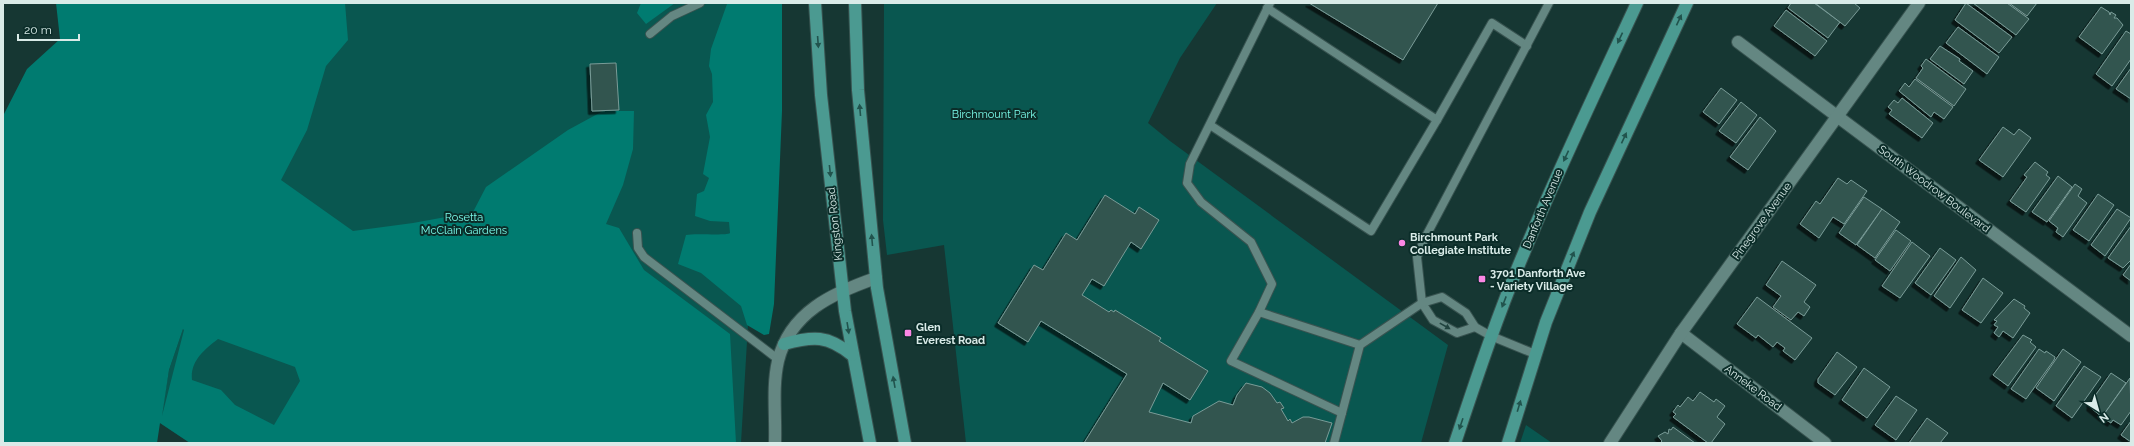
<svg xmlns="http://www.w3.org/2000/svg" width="2134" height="446" viewBox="0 0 2134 446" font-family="Raleway,sans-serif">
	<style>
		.green { fill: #095750 }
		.forest { fill: #007b70; fill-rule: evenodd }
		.building { fill: #335450; stroke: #799c97; filter: url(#shadow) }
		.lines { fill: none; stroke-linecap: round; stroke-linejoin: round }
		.lane-casing { stroke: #385350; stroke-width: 10 }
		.street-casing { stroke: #385350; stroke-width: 14 }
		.primary-casing { stroke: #385350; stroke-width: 14 }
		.lane { stroke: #648782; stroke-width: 8 }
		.street { stroke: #648782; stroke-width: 12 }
		.primary { stroke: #4b9a91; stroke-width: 12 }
		.oneway { fill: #21534d }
		.oneway2 { fill: #21443f }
		.poi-dot { fill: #fb87e5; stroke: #0b2d29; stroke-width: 1.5 }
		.labels { text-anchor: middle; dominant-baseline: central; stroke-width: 4; stroke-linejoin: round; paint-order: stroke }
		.park-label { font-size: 11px; fill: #7bfceb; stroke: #0b2d29 }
		.street-label { font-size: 11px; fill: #d9ebe8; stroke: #0b2d29 }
		.poi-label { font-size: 11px; font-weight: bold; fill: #d9ebe8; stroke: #0b2d29; text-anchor: start }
	</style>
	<defs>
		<filter id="shadow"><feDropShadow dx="-3.5" dy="3.5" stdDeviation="0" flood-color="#0009"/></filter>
	</defs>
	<rect width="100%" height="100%" fill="#163733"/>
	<g class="green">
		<polygon points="285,3 767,3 741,443 190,443 160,423 169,370 279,45"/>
		<polygon points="884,3 1217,3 1180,58 1148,123 1170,141 1448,345 1421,443 966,443 944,245 887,255 883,220"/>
		<polygon points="1526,425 1552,443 1520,443"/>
	</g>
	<g class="forest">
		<path d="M 56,3 L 345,3 L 348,40 L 326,66 L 307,130 L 281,180 L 353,231 L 413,223 L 473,212 L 486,187 L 568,130 L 603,111 L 634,111 L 633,149 L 623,185 L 606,224 L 619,228 L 644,270 L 730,334 L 736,443 L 190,443 L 160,423 L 157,443 L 3,443 L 3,116 L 27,69 L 60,39 ZM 183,329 L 184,330 L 162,416 L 169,370 ZM 218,339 L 295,367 L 300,381 L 274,425 L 235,405 L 221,390 L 192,380 C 190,361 204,350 218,339 Z"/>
		<polygon points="641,3 675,3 646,24 637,13"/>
		<path d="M 782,3 L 782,111 L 774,304 L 769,334 L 764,335 L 747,325 L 741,306 L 701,273 L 678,264 L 686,235 C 695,233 726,236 730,233 L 729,222 L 710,221 L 695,216 L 697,194 L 704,191 L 709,178 L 703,174 L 710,137 L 706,115 L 713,102 L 712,74 L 709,66 L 711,49 L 727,4 Z"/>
	</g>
	<g class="building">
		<polygon points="1309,3 1438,3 1403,60"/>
		<polygon points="1791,3 1814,3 1840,22 1828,38 1788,8"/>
		<polygon points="1815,3 1854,3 1860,8 1845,26"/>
		<polygon points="1966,3 2012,37 1999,53 1955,20"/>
		<polygon points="1973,3 2007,3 2029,19 2016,35"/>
		<polygon points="2009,3 2037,3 2027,16"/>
		<polygon points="2101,7 2109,12 2110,15 2111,12 2116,15 2114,18 2117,18 2123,25 2102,54 2079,37"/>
		<polygon points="1786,10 1827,41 1815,56 1774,26"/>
		<polygon points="1958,27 1999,57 1987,74 1946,43"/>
		<polygon points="2126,31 2131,34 2131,59 2112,86 2096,74"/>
		<polygon points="1940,46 1960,59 1959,61 1973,71 1964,84 1930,59"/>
		<polygon points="1926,59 1966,89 1954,106 1916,78 1923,68 1921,66"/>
		<polygon points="616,63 619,110 592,111 590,64"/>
		<polygon points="2131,68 2131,99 2116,89"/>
		<polygon points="1915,79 1953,107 1944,119 1934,112 1931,117 1899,91 1905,83 1909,87"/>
		<polygon points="1721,88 1737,100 1719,124 1703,112"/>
		<polygon points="1902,98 1933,123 1922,138 1889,114 1892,110 1888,107 1894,100 1898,103"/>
		<polygon points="1741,102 1757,115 1736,143 1719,131"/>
		<polygon points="1760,117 1776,131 1748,170 1730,157"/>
		<polygon points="2003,127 2014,135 2019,129 2031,138 2003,177 1979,160"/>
		<polygon points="2035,162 2048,172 2046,175 2050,178 2026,212 2010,201 2027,177 2024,175"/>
		<polygon points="2058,176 2072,187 2047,222 2032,212"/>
		<polygon points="1838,178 1847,184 1851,180 1867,191 1844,224 1833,217 1819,238 1800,224 1816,201 1820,204"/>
		<polygon points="2075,184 2082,189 2078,196 2087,203 2063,237 2056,232 2058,228 2049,221"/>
		<polygon points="2098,194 2114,205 2089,241 2073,230"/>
		<polygon points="1105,195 1135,214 1139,207 1159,220 1141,249 1131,242 1104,286 1092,279 1082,295 1109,312 1111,310 1114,312 1115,310 1161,338 1159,341 1208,371 1190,400 1163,383 1149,412 1191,423 1193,416 1219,401 1233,405 1237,395 1246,383 1262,387 1270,393 1277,403 1280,402 1284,408 1281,409 1288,421 1290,419 1292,423 1303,417 1309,417 1332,423 1325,443 1084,443 1127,374 1041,321 1028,342 998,323 1034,265 1043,270 1066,233 1077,240"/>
		<polygon points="1864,197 1882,209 1856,245 1839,233"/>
		<polygon points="1882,209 1900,222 1875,258 1857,245"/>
		<polygon points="2117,209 2131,218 2105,256 2091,245"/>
		<polygon points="2131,226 2131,260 2123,268 2108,258"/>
		<polygon points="1896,230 1911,241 1890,271 1875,260"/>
		<polygon points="1912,242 1930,256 1900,298 1882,286"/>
		<polygon points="1940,248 1956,260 1931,295 1915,283"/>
		<polygon points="1961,257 1976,270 1950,308 1934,296"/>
		<polygon points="1782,261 1816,285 1804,302 1810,307 1804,316 1798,312 1791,320 1773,307 1781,296 1766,285"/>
		<polygon points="2131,264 2131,281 2123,275"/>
		<polygon points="1983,278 2003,293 1981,323 1962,310"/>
		<polygon points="1757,297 1812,338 1795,360 1783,351 1785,348 1777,342 1773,347 1758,335 1756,338 1737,324"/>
		<polygon points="2014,299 2025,306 2024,308 2030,313 2013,338 2003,331 1999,337 1994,333 1998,327 1994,325 1997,321 1994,320"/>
		<polygon points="2023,335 2032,340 2030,342 2036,347 2008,386 1993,375"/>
		<polygon points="2039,349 2045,353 2046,351 2055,357 2054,360 2026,399 2011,389"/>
		<polygon points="2063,349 2081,362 2054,401 2036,388"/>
		<polygon points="1837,352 1857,367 1835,395 1818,383 1818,379"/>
		<polygon points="2084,366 2101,377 2072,418 2056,406"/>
		<polygon points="1864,368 1890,387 1867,418 1842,400"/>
		<polygon points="2111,373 2126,383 2102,417 2090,407 2091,405 2090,403"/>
		<polygon points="2130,378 2131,411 2121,425 2113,420 2111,423 2102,417"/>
		<polygon points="1700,392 1714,402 1716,399 1725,406 1717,417 1725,424 1711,443 1708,443 1673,417 1676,414 1673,412 1678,405 1680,407 1688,397 1693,401"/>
		<polygon points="1896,396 1917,410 1896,440 1875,425"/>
		<polygon points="1927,418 1948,433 1940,443 1909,443"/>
		<polygon points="2131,421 2131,442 2121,435"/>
		<polygon points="1673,427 1695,443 1660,443 1662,441 1658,436 1665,432 1668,434 1669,429 1671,430"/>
	</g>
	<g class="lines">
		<g class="lane-casing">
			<g id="lane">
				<polyline points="1270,3 1190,164 1187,183 1201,202 1251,242 1272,284 1259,312 1231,361 1342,413"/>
				<polyline points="1267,8 1437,120 1492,23 1527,46"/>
				<polyline points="650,34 672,16 700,3"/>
				<polyline points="1210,125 1371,231 1437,120"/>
				<polyline points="637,233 638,248 644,257 779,360"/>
				<polyline points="1259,312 1360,345"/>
				<polyline points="1475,327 1457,333 1433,320 1422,303 1417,257 1425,238 1549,3"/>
				<polyline points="1334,443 1360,345 1422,303 1442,297 1466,313 1475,327 1491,336 1535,354"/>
			</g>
		</g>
		<g class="street-casing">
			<g id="street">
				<polyline points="1738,42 2131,336"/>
				<polyline points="1681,333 1825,443"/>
				<path d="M 775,443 C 776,416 772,387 778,361 C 790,312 833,293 876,278"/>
				<polyline points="1610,443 1681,333 1919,3"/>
			</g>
		</g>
		<g class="primary-casing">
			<g id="primary">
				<polyline points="815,3 821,95 845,311 870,443"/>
				<polyline points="855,3 858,90 877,288 905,443"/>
				<path d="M 784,344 C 813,336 828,335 852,355"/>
				<path d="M 1455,443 C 1476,380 1497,316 1523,255 C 1558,170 1598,87 1637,3"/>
				<polyline points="1508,443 1546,322 1590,212 1687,3"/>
			</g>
		</g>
		<use href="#lane" class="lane"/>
		<use href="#street" class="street"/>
		<use href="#primary" class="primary"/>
	</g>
	<defs><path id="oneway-solid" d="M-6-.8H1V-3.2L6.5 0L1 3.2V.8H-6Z"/></defs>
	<g class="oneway">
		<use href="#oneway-solid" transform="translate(1679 20) rotate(-65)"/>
		<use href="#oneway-solid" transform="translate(1620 38) rotate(115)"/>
		<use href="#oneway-solid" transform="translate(818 42) rotate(86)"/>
		<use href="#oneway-solid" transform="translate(860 110) rotate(-95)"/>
		<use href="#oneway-solid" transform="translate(1624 138) rotate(-65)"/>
		<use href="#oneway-solid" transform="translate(1566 156) rotate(115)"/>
		<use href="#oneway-solid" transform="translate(830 171) rotate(84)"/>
		<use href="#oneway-solid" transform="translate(872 240) rotate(-95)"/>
		<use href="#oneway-solid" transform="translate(1572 257) rotate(-68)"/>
		<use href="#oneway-solid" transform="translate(1504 302) rotate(111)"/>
		<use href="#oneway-solid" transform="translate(848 328) rotate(81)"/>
		<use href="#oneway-solid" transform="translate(894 382) rotate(-100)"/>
		<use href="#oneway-solid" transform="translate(1519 406) rotate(-73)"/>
		<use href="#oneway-solid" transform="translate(1461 424) rotate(109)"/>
	</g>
	<use class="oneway2" href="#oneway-solid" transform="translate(1445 326) rotate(29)"/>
	<g class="poi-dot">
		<circle cx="1402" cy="243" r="4"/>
		<rect x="1478" y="275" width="8" height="8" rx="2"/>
		<rect x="904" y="329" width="8" height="8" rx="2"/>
	</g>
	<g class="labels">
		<g class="park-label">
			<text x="994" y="114">Birchmount Park</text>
			<text x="464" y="217">Rosetta<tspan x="464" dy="13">McClain Gardens</tspan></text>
		</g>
		<g class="street-label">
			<text transform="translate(1934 189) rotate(37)">South Woodrow Boulevard</text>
			<text transform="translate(1543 209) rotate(-67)">Danforth Avenue</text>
			<text transform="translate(1762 221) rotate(-54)">Pinegrove Avenue</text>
			<text transform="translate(835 224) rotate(-96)">Kingston Road</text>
			<text transform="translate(1753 388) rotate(37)">Anneke Road</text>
		</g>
		<g class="poi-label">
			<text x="1410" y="237">Birchmount Park<tspan x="1410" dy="13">Collegiate Institute</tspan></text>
			<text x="1490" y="273">3701 Danforth Ave<tspan x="1490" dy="13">- Variety Village</tspan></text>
			<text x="916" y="327">Glen<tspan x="916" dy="13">Everest Road</tspan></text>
		</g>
	</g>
	<rect width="2134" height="446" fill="none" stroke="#d9ebe8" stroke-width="8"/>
	<g transform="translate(2098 410) rotate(143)" stroke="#0b2d29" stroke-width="3" paint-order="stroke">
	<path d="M0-3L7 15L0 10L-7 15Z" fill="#d9ebe8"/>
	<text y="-6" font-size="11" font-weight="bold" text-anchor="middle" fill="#d9ebe8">N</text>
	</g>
	<path d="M18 34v6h61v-6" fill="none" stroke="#d9ebe8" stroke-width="2"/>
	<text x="24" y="34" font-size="12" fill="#d9ebe8" stroke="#0b2d29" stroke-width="3" paint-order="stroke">20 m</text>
</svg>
